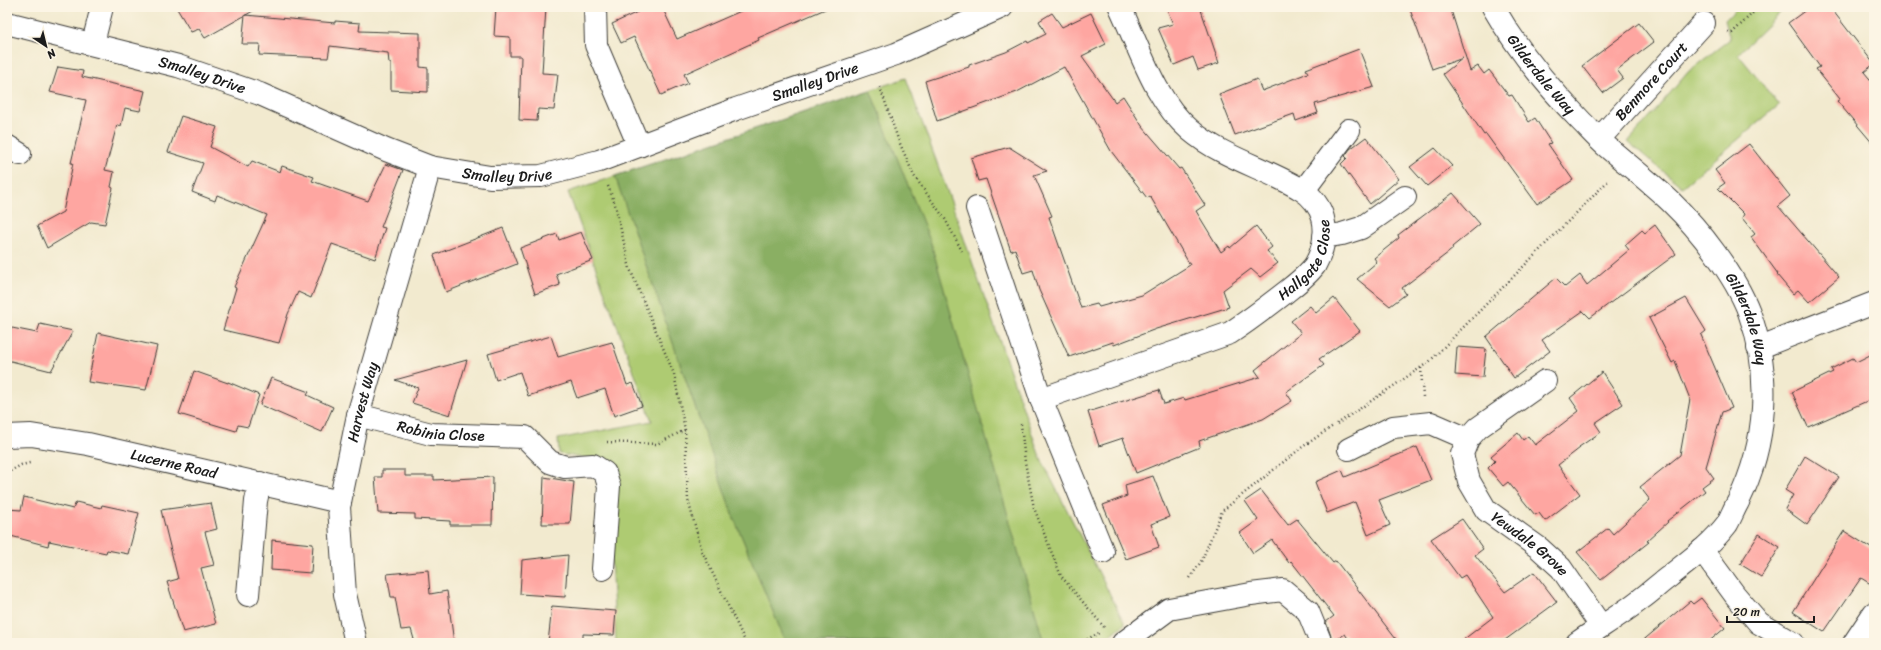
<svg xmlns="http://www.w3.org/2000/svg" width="1881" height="650" viewBox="0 0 1881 650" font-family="Sriracha,sans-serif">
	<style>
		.green { fill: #aecb72; stroke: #657447 }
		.forest { fill: #8aaf64; stroke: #536640 }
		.building { fill: #fea6a1 }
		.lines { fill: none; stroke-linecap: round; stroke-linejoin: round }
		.minor-casing { stroke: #3c3b37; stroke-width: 24 }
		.path { stroke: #3c3b37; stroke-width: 2.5; stroke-dasharray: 1 3; stroke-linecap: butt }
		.minor { stroke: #fff; stroke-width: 22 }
		.labels { text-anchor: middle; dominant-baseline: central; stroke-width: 3; stroke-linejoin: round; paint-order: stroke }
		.street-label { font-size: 15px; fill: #1c1c1c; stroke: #fcf5e5 }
	</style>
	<rect width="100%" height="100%" fill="#fcf5e5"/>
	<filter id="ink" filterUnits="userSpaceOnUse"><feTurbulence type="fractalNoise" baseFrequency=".025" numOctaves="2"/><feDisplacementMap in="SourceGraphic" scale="8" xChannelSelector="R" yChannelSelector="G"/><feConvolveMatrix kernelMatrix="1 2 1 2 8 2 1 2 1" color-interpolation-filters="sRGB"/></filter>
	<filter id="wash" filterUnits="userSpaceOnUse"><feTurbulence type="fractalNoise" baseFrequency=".012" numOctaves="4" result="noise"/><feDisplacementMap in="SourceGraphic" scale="16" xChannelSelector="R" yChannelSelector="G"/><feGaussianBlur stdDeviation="0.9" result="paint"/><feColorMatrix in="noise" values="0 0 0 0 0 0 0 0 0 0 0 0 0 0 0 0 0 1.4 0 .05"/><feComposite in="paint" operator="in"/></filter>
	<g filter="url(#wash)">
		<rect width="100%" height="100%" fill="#f2eacf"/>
		<g class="green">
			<polygon points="1738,7 1786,7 1738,54 1779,105 1682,187 1628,142 1689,71 1730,39 1725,20"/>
			<polygon points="906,78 953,207 1040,457 1125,624 1099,643 616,643 605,461 559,454 558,439 652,421 568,192"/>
		</g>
		<polygon class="forest" points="870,90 931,243 1044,643 786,643 733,516 615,176"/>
		<g id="blocks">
			<g class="building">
				<polygon points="176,7 260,7 205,38 199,29 191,32"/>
				<polygon points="496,7 546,7 542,73 558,74 554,110 538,109 537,121 519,120 521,56 510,56 510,37 494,36"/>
				<polygon points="648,7 662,7 677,39 750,7 830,7 758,38 759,40 684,74 688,83 661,95 634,37 621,43 612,24"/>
				<polygon points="1166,7 1200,7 1219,63 1198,70 1193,57 1174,65 1158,28 1173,24"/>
				<polygon points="1409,7 1450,7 1470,71 1478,66 1484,74 1489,70 1509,96 1512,95 1529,122 1535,118 1551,143 1548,144 1573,180 1537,204 1486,134 1484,135 1443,74 1463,58 1432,69"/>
				<polygon points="1810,7 1830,7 1874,64 1864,72 1874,84 1874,145 1837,101 1840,99 1816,69 1820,67 1788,23"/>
				<polygon points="1052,13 1062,27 1091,13 1106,44 1082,56 1115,102 1123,96 1142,126 1179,169 1181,168 1205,205 1196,211 1221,252 1229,246 1230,248 1256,226 1272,247 1267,251 1278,263 1260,277 1251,269 1223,290 1229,307 1156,329 1114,345 1113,342 1069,357 1039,290 1033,270 1023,273 1015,249 1011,251 986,179 978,181 971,158 1009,147 1047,171 1034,175 1052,216 1049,217 1081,308 1097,304 1099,307 1142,295 1190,265 1150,196 1147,198 1111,151 1064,67 1017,92 937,121 925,81 969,67 969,65 1006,52 1027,41 1028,43 1046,34 1039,21"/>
				<polygon points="245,15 335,23 335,21 360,23 359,31 420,33 420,67 428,68 428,92 391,90 391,63 389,63 388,53 330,46 328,58 259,55 260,44 242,44"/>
				<polygon points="1639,23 1654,42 1617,70 1623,78 1603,93 1582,66"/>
				<polygon points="1359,49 1374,87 1315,104 1318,113 1296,121 1294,114 1235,135 1219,94 1257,79 1262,91 1308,73 1306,69"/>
				<polygon points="58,67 83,71 82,77 145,91 140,111 125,108 121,126 117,125 105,170 114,172 111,187 113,188 105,224 91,222 47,248 37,226 63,212 73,163 71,163 86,100 50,92"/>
				<polygon points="181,116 217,127 210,147 248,167 252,161 280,172 282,166 314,177 312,181 368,201 386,164 403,170 381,227 385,228 375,259 332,244 311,298 298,292 288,314 279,343 223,330 236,288 234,287 267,215 217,195 215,201 192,192 203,163 168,152"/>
				<polygon points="1366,137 1399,179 1370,204 1341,164 1347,158 1345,156 1350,149"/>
				<polygon points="1749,144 1790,196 1778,206 1839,277 1809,302 1798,290 1793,294 1777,275 1778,274 1751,237 1755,234 1742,218 1744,214 1718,188 1725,183 1715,170"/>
				<polygon points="1435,148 1452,166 1427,186 1410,167"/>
				<polygon points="1453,193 1480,224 1452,247 1453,249 1402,288 1406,294 1390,306 1357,279 1377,262 1374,258 1399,238 1398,235"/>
				<polygon points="1655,225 1676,254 1590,318 1583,311 1542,340 1550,351 1514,378 1486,337 1556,278 1565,287 1580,275 1587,285 1629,250 1625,245 1642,230 1645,233"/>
				<polygon points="503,228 517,264 446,292 434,255"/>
				<polygon points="581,232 593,260 556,274 560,285 535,294 520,248 557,234 559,240"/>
				<polygon points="1334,298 1360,331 1319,359 1324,365 1286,392 1292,401 1263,419 1199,441 1200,447 1136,473 1123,438 1099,446 1088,412 1159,390 1164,404 1184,398 1185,400 1260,377 1255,370 1301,333 1291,321 1310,306 1316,313"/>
				<polygon points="1686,298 1706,331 1701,335 1732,408 1722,412 1706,467 1714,478 1702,487 1705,491 1667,521 1668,522 1647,541 1649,542 1601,580 1577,552 1608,528 1613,534 1650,500 1640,487 1680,455 1690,399 1675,361 1672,363 1649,318"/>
				<polygon points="40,324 73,331 51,371 7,360 7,327 37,333"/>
				<polygon points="98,333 157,346 146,390 88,382"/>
				<polygon points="551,336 558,357 612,342 627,385 633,383 642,406 614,416 605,389 577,398 571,382 528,396 520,372 496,380 488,354"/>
				<polygon points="1457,347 1486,349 1483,377 1455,375"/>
				<polygon points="1874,353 1874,398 1808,427 1792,392 1833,372 1831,369 1853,358 1856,362"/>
				<polygon points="467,360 450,415 412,403 418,388 395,380"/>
				<polygon points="194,371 228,383 228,382 259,395 248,427 238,425 236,431 179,414"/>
				<polygon points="1602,372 1623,404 1595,423 1601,432 1579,447 1580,448 1558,465 1580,494 1545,521 1539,513 1535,515 1508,482 1503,486 1488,468 1495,461 1491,456 1518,433 1523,440 1528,436 1535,445 1579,411 1570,398"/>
				<polygon points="271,378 309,392 307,395 333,407 322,432 260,405"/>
				<polygon points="1417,447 1431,480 1379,500 1390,525 1368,535 1355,502 1327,513 1315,482 1342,470 1345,477"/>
				<polygon points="1805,456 1839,477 1807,525 1785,509 1793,495 1785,490"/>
				<polygon points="382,470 405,470 405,476 434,476 434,480 493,477 492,525 450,525 450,521 415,519 415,514 378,513 375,477 382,477"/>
				<polygon points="1153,476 1169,517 1151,524 1159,547 1126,559 1103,505 1127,496 1125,485"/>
				<polygon points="544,477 574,482 570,524 542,524"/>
				<polygon points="1261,490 1288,525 1297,519 1333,563 1336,561 1399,643 1351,643 1345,634 1333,642 1326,622 1334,616 1291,561 1289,563 1272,540 1253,553 1240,533 1258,520 1245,501"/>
				<polygon points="24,497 73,509 76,502 101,508 102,505 139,513 128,554 107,550 106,553 49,541 48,546 7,535 7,509 21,510"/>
				<polygon points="211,503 217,529 205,532 214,565 201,568 216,624 183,632 167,582 178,579 161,510"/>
				<polygon points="1462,519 1483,549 1475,555 1505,592 1534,572 1557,602 1501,643 1459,643 1493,617 1465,575 1460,578 1431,539"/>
				<polygon points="1844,531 1874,550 1874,586 1861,578 1824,632 1793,612"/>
				<polygon points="1759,534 1780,547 1761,577 1740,564"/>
				<polygon points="272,540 313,544 311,573 271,570"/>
				<polygon points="568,555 565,597 520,594 522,560"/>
				<polygon points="428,570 430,594 447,591 454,643 415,643 411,629 401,630 395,597 391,597 387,574"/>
				<polygon points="1701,598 1725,628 1707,643 1640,643 1690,601 1693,604"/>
				<polygon points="552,606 616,611 614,635 583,634 583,643 548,643"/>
			</g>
		</g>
	</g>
	<g filter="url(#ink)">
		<use href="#blocks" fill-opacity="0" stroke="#3c3b37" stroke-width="1"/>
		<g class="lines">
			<g class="minor-casing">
				<g id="minor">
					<polyline points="595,7 596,45 639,146"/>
					<path id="s1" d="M 1493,7 C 1517,49 1547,86 1580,120 C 1589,129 1597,138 1606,146 C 1628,165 1650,182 1671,202 C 1699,229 1735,275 1749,312 C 1772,373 1767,444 1738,502 C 1734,509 1731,517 1727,524 C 1711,545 1690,560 1670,576 C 1660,583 1651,592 1641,599 C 1621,615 1598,628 1577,643"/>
					<path id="s2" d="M 7,23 L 178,66 L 260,94 L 386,150 L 430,167 L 490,177 L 541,176 L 599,161 L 736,109 L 896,54 L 1002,7"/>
					<polyline points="93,43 102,7"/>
					<path id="s3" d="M 1599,139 L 1704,23"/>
					<polyline points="7,146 20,154"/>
					<polyline points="1304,190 1349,130"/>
					<polyline points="977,208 1041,399 1103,552"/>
					<polyline points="1324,237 1342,234 1361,228 1405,197"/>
					<polyline points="1758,348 1874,303"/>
					<path id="s4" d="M 1545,381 L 1478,428 L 1468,439 L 1462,454 L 1469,481 L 1486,510 L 1539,548 L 1561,568 L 1601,626"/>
					<path id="s5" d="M 1041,399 L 1230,333 C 1250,320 1268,306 1286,292 C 1296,284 1308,275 1315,265 C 1323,251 1327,233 1323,218 C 1320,207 1312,196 1302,190 C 1266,168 1223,158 1190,130 C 1154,99 1140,49 1120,7"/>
					<path id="s6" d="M 358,415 L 431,434 L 525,437 L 550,462 L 565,467 L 593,465 L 605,473 L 609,486 L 603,569"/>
					<path id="s7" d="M 7,436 L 31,435 L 88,444 L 340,502"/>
					<polyline points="1349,449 1393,427 1431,423 1468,439"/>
					<polyline points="1702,550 1735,595 1759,623 1793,643"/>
					<polyline points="248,595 256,501 260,483"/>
					<path id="s8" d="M 356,643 L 345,594 L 339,507 L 358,415 L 430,167"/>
					<polyline points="1123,643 1169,609 1251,594 1283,590 1308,611 1321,643"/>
					<polyline points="1854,643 1874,613"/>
				</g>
			</g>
			<g class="path">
				<polyline points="1728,32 1732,33 1759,7"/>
				<polyline points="880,87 898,139 914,176 945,219 962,251"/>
				<polyline points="608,186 615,204 630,269 674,374 685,430 688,500 702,551 746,643"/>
				<polyline points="1421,368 1423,397"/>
				<polyline points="1021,424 1025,462 1034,508 1061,576 1104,627"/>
				<polyline points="1337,424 1429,362 1608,181"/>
				<polyline points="607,442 657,444 685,430"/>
				<polyline points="7,473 21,465 30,463"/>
				<polyline points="1190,578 1202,560 1222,511 1301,448 1333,426"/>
				<polyline points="1080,643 1099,633"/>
			</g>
			<use href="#minor" class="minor"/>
		</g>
	</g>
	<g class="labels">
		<g class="street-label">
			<text stroke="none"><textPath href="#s1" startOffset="83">Gilderdale Way</textPath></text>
			<text stroke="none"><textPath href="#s2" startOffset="202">Smalley Drive</textPath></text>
			<text stroke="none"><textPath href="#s2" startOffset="850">Smalley Drive</textPath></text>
			<text stroke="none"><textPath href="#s3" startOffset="78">Benmore Court</textPath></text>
			<text stroke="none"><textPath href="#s2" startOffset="526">Smalley Drive</textPath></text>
			<text stroke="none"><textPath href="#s5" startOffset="309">Hallgate Close</textPath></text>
			<text stroke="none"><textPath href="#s1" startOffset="407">Gilderdale Way</textPath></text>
			<text stroke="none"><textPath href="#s8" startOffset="245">Harvest Way</textPath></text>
			<text stroke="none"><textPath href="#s6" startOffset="85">Robinia Close</textPath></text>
			<text stroke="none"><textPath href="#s7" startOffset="170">Lucerne Road</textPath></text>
			<text stroke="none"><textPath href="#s4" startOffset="230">Yewdale Grove</textPath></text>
		</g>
	</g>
	<rect width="1881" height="650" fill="none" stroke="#fcf5e5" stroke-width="24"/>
	<g transform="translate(46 46) rotate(145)" stroke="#fcf5e5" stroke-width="3" paint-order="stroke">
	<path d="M0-3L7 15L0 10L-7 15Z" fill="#1c1c1c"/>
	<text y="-6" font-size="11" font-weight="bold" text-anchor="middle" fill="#1c1c1c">N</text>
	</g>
	<path d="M1727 616v6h87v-6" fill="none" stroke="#1c1c1c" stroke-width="2"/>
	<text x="1733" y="616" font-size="12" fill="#1c1c1c" stroke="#fcf5e5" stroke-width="3" paint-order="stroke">20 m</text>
</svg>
